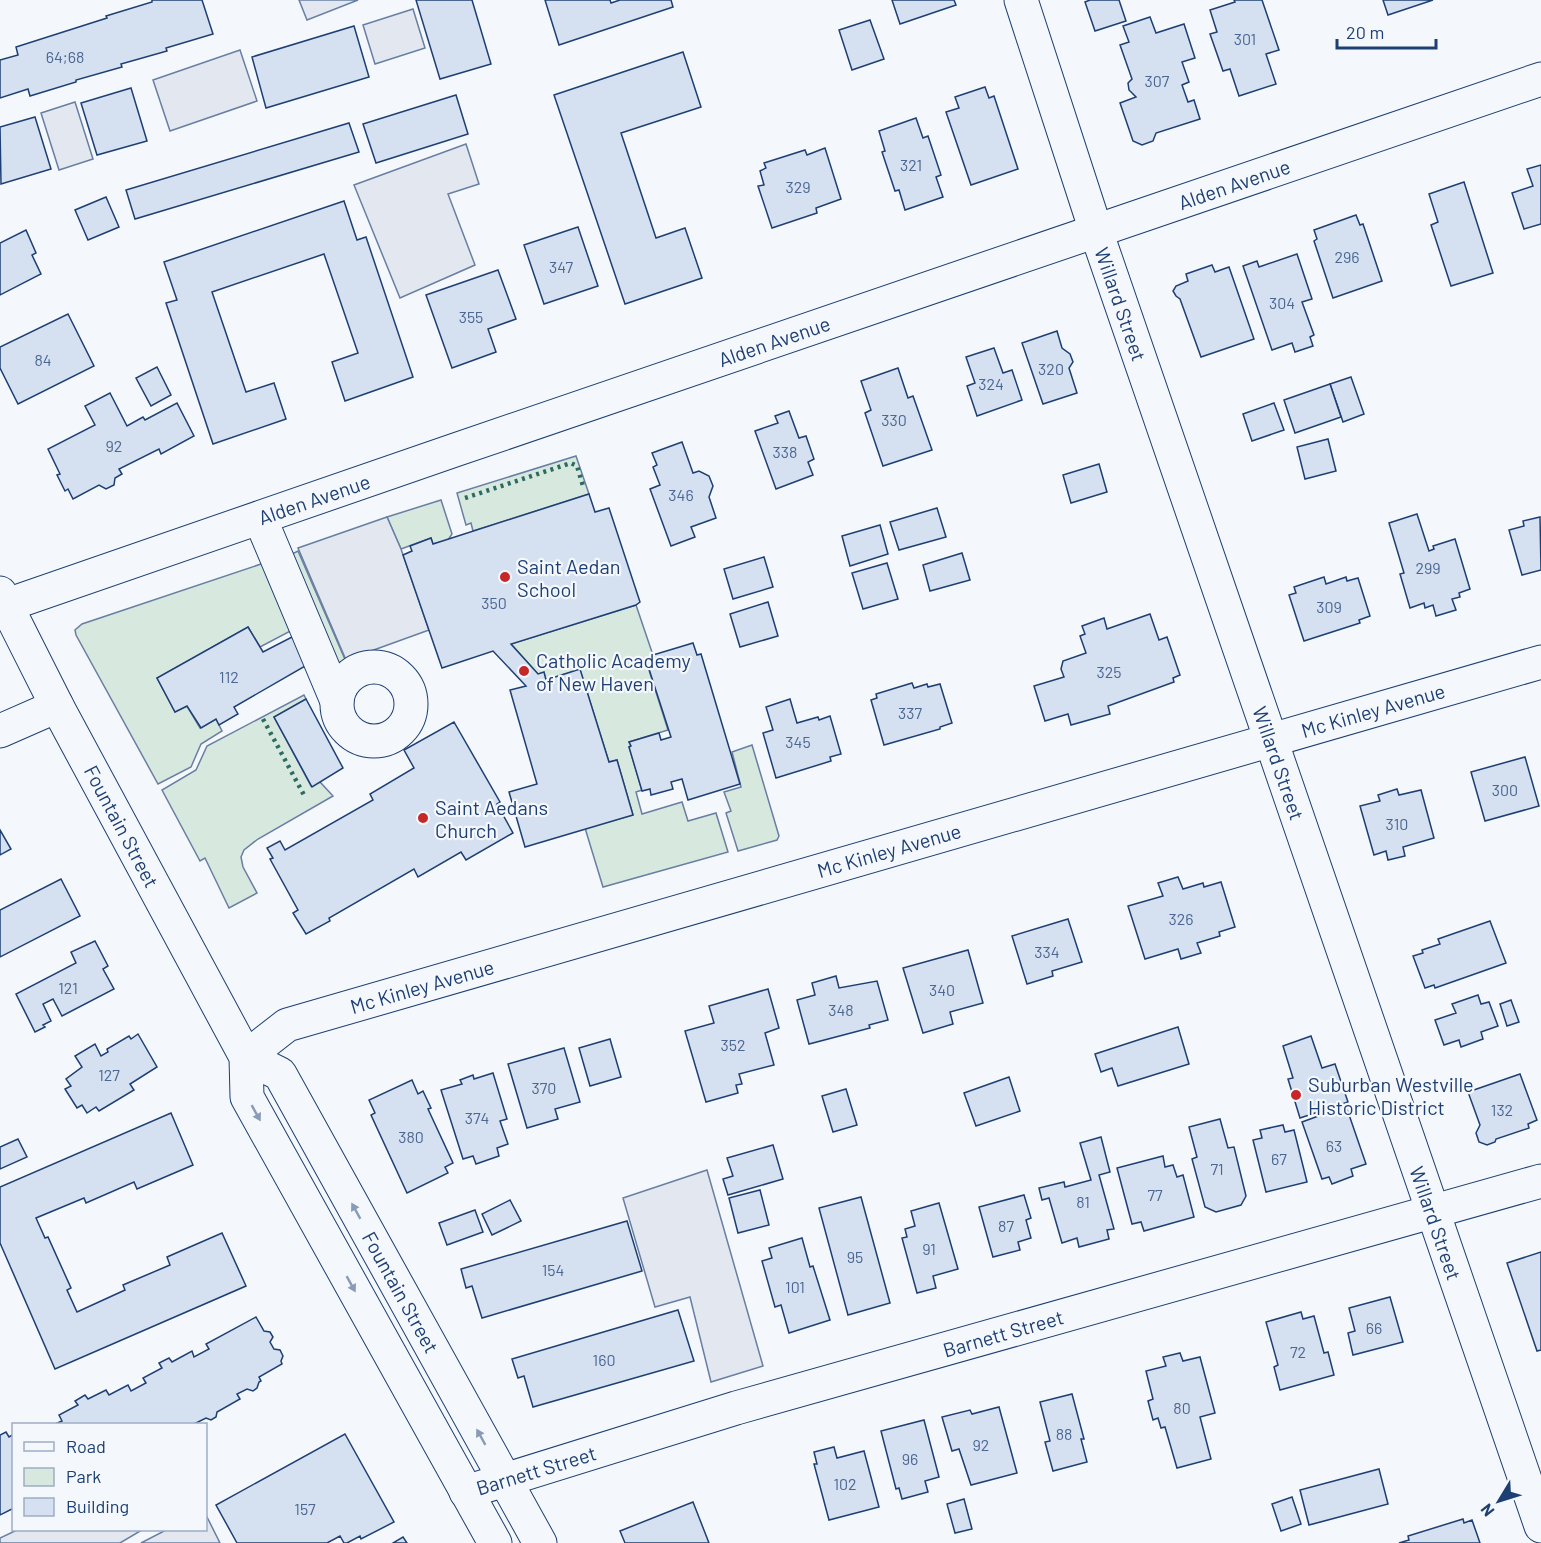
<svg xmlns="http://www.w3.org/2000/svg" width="1541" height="1543" viewBox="0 0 1541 1543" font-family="Barlow,sans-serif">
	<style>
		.green { fill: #d7e8df; stroke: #687fa3; stroke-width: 1.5 }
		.parking { fill: #e3e8f0; stroke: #687fa3; stroke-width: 1.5 }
		.building { fill: #d5e0f0; stroke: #1d3f73; stroke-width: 1.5 }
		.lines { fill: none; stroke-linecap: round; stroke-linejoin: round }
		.minor-casing { stroke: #1d3f73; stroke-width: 35 }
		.major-casing { stroke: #1d3f73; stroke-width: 35 }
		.minor { stroke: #f4f7fb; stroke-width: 33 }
		.major { stroke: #f4f7fb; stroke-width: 33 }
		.hedge { stroke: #2c6c60; stroke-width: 4.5; stroke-dasharray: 3 4.5; stroke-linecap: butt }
		.oneway { fill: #889bb7 }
		.poi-dot { fill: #c62828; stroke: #f4f7fb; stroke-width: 2 }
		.labels { text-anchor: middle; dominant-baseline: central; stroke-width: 4.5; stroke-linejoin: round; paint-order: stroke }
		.number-label { font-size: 16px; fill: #4b6792 }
		.street-label { font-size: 20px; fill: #1d3f73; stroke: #f4f7fb }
		.poi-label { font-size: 20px; fill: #1d3f73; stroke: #f4f7fb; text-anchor: start }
	</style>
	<rect width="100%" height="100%" fill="#f4f7fb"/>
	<g class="green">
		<polygon points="576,456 589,494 473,531 471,523 466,525 457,493"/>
		<polygon points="441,500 452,534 448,540 433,544 431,538 401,549 387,517"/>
		<polygon points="298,551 347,664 338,668 290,555"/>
		<polygon points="273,560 300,626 260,647 248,627 157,678 175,712 187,706 200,728 216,719 222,731 201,744 191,767 158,784 76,635 75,630 82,624"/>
		<polygon points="636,605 656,664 648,667 668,730 629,742 631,746 629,747 642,790 636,792 642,814 682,802 688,821 716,813 728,852 603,887 585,828 633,815 617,760 609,762 580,670 546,680 544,673 538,674 511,644"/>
		<polygon points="304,695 306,699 274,717 311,786 320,782 333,796 258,839 244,850 241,857 243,867 257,893 229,908 205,858 200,861 162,790 196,770 207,746"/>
		<polygon points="752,745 779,836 777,840 738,851 726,813 731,811 724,792 741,787 732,752"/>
	</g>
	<g class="parking">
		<polygon points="299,0 358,0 307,20"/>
		<polygon points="413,9 425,48 375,64 363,25"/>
		<polygon points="240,50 257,101 170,131 153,80"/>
		<polygon points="75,102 93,159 59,170 41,113"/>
		<polygon points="466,144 479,184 448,194 475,265 400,298 354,185"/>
		<polygon points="387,517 401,549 429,630 346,660 298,548"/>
		<polygon points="707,1170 763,1366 711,1382 690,1297 655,1307 623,1198"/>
		<polygon points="206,1515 220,1543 141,1543 166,1530 206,1530"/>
		<polygon points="17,1530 142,1530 120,1543 0,1543 0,1538"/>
	</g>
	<g class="building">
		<polygon points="152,0 202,0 213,34 166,48 167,51 121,64 122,67 76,80 76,82 30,96 28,89 0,98 0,60 18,55 16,47 107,18 106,16 152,2"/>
		<polygon points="416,0 472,0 491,64 440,79"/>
		<polygon points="545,0 610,0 611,3 620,0 671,0 673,7 559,45"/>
		<polygon points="892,0 954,0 956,5 900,24"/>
		<polygon points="1090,0 1119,0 1126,21 1095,31 1085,2"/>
		<polygon points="1234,0 1262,0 1279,50 1266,54 1276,84 1239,96 1230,69 1223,71 1210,34 1217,32 1210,10 1235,2"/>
		<polygon points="1383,0 1433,0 1388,15"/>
		<polygon points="1150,17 1156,33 1184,24 1195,58 1182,62 1189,82 1182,85 1188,102 1194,100 1200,119 1156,133 1153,141 1142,145 1133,141 1120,103 1136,97 1129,90 1128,83 1132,79 1120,45 1129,42 1123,26"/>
		<polygon points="870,20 884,59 852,70 839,30"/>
		<polygon points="354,26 369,77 266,108 252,57"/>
		<polygon points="683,52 701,107 621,133 656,238 685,228 702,278 625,304 554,95"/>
		<polygon points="985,87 989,98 994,96 1018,169 971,185 946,112 959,108 955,97"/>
		<polygon points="131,88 147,141 97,155 81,103"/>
		<polygon points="456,95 468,134 376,163 363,124"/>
		<polygon points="35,117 51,169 1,184 0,127"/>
		<polygon points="916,118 923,138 928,136 941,175 936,177 943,197 905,210 899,190 895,191 882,152 885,151 879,131"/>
		<polygon points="349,123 359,152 135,219 126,190"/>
		<polygon points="825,148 841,199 816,208 817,213 772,228 758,186 764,185 760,171 766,168 764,163 805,150 807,155"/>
		<polygon points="1541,165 1541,224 1524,229 1512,193 1533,186 1527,169"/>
		<polygon points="1464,182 1493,273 1451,286 1431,225 1438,222 1429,194"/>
		<polygon points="106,197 119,227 88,240 75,210"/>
		<polygon points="344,201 357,240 366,237 413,377 345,401 332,362 358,353 324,254 212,292 246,392 274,383 286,419 213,444 166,303 177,300 164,262"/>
		<polygon points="1356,215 1360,225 1363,224 1382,281 1333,298 1314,241 1317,239 1314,230"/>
		<polygon points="578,227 598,286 544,304 524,245"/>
		<polygon points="26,230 36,253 32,255 41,274 0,295 0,243"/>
		<polygon points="1297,254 1312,299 1302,302 1314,335 1310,337 1313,346 1295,352 1292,343 1272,350 1243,266 1257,261 1259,267"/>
		<polygon points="1212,265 1215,272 1229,267 1254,339 1201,357 1180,299 1176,296 1173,291 1176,286 1188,281 1186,274"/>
		<polygon points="498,270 516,319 488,329 496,352 452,368 426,295"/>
		<polygon points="68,314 94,366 18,404 0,368 0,347"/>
		<polygon points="1057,331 1062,348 1070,354 1073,362 1069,368 1077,393 1043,404 1022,343"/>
		<polygon points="994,348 1003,373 1012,370 1022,400 977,416 967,386 975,383 966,357"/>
		<polygon points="157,367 171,395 151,406 136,378"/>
		<polygon points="898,368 908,398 913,396 932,450 883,466 865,413 871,410 861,381"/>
		<polygon points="1351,377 1364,414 1343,422 1330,384"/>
		<polygon points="1330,384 1341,417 1295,433 1284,400"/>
		<polygon points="110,393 127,426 143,417 145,420 177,403 194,436 161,454 159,449 119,469 122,474 115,478 114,485 106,489 99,485 73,499 68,489 65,491 57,475 60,474 48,449 95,425 85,406"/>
		<polygon points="1274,403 1284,430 1252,441 1243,414"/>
		<polygon points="789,411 799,438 806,436 814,459 808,462 813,475 776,489 755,431 778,423 775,416"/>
		<polygon points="1328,439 1336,471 1305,479 1297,447"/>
		<polygon points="682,442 693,473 699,471 709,476 713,486 709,497 716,518 691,527 695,537 671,546 650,489 660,485 653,467 657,465 652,453"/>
		<polygon points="1099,464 1107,492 1071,503 1063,475"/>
		<polygon points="589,494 595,512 609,508 640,602 636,605 511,644 538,674 544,672 546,680 580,669 609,762 617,760 633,815 525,847 509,792 537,784 510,690 526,686 493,651 442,668 403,555 412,551 410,546 431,538 433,544"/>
		<polygon points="937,508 946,537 899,550 890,522"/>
		<polygon points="1417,514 1429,551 1434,549 1433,546 1455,539 1470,589 1459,593 1460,597 1452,599 1456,610 1436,616 1433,605 1425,608 1424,603 1410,608 1400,574 1404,573 1389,523"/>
		<polygon points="1540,517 1541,570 1522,575 1509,530 1524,526 1523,521"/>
		<polygon points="880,525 888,554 850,566 842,536"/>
		<polygon points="962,553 970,580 930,591 923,565"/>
		<polygon points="764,557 773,587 733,599 724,569"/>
		<polygon points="887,563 898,599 863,609 852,573"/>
		<polygon points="1324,577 1326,584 1346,577 1347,581 1358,578 1370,616 1359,620 1360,623 1304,641 1289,595 1296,593 1294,587"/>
		<polygon points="768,602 778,636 740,647 730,614"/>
		<polygon points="1150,614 1159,640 1167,637 1180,675 1173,678 1174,682 1108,706 1110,714 1071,725 1068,714 1045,721 1034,686 1064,677 1061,669 1063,661 1086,653 1080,636 1085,634 1082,626 1104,618 1107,629"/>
		<polygon points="248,627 263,652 292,637 307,665 234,707 238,714 219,725 216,719 201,728 187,706 175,712 157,678"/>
		<polygon points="693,643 697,655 701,654 740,784 688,800 682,779 671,782 673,789 651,795 650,789 642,791 629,747 631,746 629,742 659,733 661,740 671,737 648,666 656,664 653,655"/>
		<polygon points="912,683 914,688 927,684 928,687 940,684 952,723 940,727 940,729 884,745 871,700 877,698 876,694"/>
		<polygon points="306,699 343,768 312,787 274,717"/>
		<polygon points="790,699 797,723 818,717 819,720 830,716 841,754 830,757 831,761 776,778 763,733 773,730 766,707"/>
		<polygon points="454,722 500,802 497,804 513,833 466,860 461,852 418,877 414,869 329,918 330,921 306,934 293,913 298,910 270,859 273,858 267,848 280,841 285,850 373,800 370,794 414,768 404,750"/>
		<polygon points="1525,757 1539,806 1485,821 1471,772"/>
		<polygon points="1397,789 1399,795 1421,790 1434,838 1403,847 1405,856 1388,860 1386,851 1374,855 1360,806 1380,801 1378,795"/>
		<polygon points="0,830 11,849 0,855"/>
		<polygon points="1178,877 1183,889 1203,883 1204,887 1221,882 1235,927 1219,932 1220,936 1197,943 1201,953 1181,959 1178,949 1145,959 1128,906 1163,896 1158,883"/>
		<polygon points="61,879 80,916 0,957 0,910"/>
		<polygon points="1068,919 1082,962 1052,971 1053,976 1027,984 1012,936"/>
		<polygon points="1490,921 1506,963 1435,988 1434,985 1425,988 1413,956 1423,953 1422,950 1440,944 1438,939"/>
		<polygon points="95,941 108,966 103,969 114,989 62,1016 53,999 43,1004 51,1021 43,1025 45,1027 35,1032 16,994 76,963 71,952"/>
		<polygon points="968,950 983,1003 950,1012 953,1024 923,1033 903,968"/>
		<polygon points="836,976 839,988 877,981 888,1020 869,1025 870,1028 809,1044 797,1000 815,995 812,983"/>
		<polygon points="768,989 779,1028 765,1033 774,1065 739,1074 742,1084 736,1085 738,1093 706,1102 685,1031 714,1023 709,1006"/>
		<polygon points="1478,995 1481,1004 1489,1002 1498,1026 1481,1032 1483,1039 1461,1047 1459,1040 1444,1045 1435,1020 1456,1013 1452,1004"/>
		<polygon points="1511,1000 1519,1022 1507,1026 1500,1004"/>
		<polygon points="1178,1027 1189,1064 1118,1086 1112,1068 1101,1072 1095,1054"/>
		<polygon points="138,1034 157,1067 130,1084 134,1090 99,1111 96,1107 87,1113 82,1105 77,1108 65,1089 71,1086 66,1079 82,1067 75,1056 95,1044 101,1056 108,1052 107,1049 129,1036 131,1039"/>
		<polygon points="1311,1036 1322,1068 1335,1064 1348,1102 1300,1118 1288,1079 1293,1078 1283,1046"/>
		<polygon points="610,1039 621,1077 590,1086 579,1048"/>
		<polygon points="564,1048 580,1102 555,1109 558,1119 527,1128 508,1064"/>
		<polygon points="493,1073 507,1119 500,1121 508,1144 497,1148 499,1156 476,1164 473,1156 463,1159 441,1090 462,1084 460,1080 473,1075 474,1079"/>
		<polygon points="1520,1074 1537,1120 1528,1124 1529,1128 1496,1139 1495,1142 1487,1145 1479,1142 1476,1133 1480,1125 1468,1092"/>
		<polygon points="1009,1077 1020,1111 976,1126 964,1093"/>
		<polygon points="412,1080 418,1094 423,1091 431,1108 428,1109 453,1163 445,1167 448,1173 407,1193 371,1115 375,1113 369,1100"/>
		<polygon points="846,1089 857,1125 833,1132 822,1096"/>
		<polygon points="1346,1106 1366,1164 1351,1169 1353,1176 1332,1184 1329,1177 1322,1179 1302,1122"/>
		<polygon points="171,1113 193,1165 137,1189 134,1182 86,1203 84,1198 36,1218 45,1238 48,1237 71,1288 67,1290 77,1312 125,1290 123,1285 170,1265 167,1257 222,1233 246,1286 55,1369 0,1243 0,1187"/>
		<polygon points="1220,1119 1228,1148 1234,1147 1246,1196 1241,1205 1216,1212 1205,1207 1192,1159 1197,1157 1189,1127"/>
		<polygon points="1283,1125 1285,1132 1294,1130 1307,1182 1266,1192 1253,1140 1262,1138 1260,1130"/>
		<polygon points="1101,1137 1110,1172 1099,1175 1114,1229 1107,1230 1109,1239 1079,1247 1077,1238 1062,1243 1049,1198 1042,1200 1039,1188 1064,1182 1065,1187 1091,1180 1080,1143"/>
		<polygon points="18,1139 27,1157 0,1169 0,1147"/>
		<polygon points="773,1145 783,1179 728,1195 723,1179 733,1176 727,1158"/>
		<polygon points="1163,1156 1165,1167 1173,1165 1177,1177 1183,1175 1194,1217 1144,1231 1141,1222 1132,1224 1117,1168"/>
		<polygon points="760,1190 769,1225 738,1233 729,1198"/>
		<polygon points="1024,1195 1031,1218 1026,1220 1031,1238 1018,1242 1020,1250 993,1257 979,1207"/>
		<polygon points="861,1197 890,1303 848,1315 819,1208"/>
		<polygon points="510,1200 521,1221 492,1235 482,1214"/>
		<polygon points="939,1203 958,1269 933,1276 936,1288 917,1293 902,1238 907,1237 905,1229 915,1226 911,1211"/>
		<polygon points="475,1210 483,1232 447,1245 439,1223"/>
		<polygon points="627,1221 642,1271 482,1318 472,1286 466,1288 461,1269"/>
		<polygon points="802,1238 810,1267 813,1266 830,1320 789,1333 781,1305 775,1307 762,1261 772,1258 769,1248"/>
		<polygon points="1541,1252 1541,1350 1537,1351 1507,1263"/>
		<polygon points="1390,1297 1403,1342 1353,1355 1348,1333 1355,1331 1349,1308"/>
		<polygon points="678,1310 694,1361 533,1407 524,1376 518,1378 512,1359"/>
		<polygon points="1301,1312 1303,1319 1314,1316 1324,1353 1328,1352 1334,1375 1280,1390 1274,1367 1278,1365 1266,1322"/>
		<polygon points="256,1317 264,1331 270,1332 273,1337 270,1342 274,1349 280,1350 283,1356 281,1361 282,1364 259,1377 261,1381 259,1382 257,1388 253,1391 247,1389 237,1394 240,1399 217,1412 216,1417 211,1420 206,1418 194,1424 55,1424 62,1421 59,1415 78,1405 75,1401 85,1395 88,1399 106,1390 109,1395 128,1385 131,1391 146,1383 143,1378 162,1368 159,1363 169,1358 172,1362 192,1351 194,1357 209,1349 206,1344"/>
		<polygon points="1180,1353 1183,1361 1200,1357 1215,1413 1200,1417 1211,1459 1177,1468 1165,1427 1161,1428 1158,1418 1153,1420 1148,1401 1153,1399 1146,1371 1166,1366 1163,1357"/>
		<polygon points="1072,1394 1084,1439 1081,1439 1087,1462 1053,1471 1045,1442 1050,1441 1040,1402"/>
		<polygon points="999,1407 1017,1473 971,1485 959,1449 952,1451 942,1417 970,1410 972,1414"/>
		<polygon points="924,1420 939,1477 925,1481 928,1492 902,1499 899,1488 896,1489 881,1431"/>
		<polygon points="6,1432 9,1437 14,1434 14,1508 0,1515 0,1435"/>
		<polygon points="345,1434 394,1522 361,1539 360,1536 347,1543 344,1543 340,1536 327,1543 237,1543 216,1505"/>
		<polygon points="834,1447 837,1458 864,1451 879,1507 829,1520 814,1464 817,1464 814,1452"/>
		<polygon points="1379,1469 1388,1504 1309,1525 1300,1490"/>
		<polygon points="1292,1497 1301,1524 1281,1531 1272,1504"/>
		<polygon points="964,1499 972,1529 955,1533 947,1504"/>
		<polygon points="693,1502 709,1543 625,1543 620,1531"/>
		<polygon points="1463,1519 1464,1523 1472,1520 1480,1543 1399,1543 1409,1540 1408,1536"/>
		<polygon points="403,1537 407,1543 393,1543"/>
	</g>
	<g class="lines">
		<g class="minor-casing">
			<g id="minor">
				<polyline points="1021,0 1096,231 1541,1526"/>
				<polyline points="260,518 337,701"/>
				<polyline points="7,605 455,450 1541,79"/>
				<circle cx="374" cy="704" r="37"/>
				<polyline points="0,731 57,706"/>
				<polyline points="246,1057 287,1025 1541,662"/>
				<polyline points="466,1492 736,1408 1541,1181"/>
			</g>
		</g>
		<g class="major-casing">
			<g id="major">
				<polyline points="0,593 57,706 246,1057 247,1097 495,1543"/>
				<polyline points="246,1057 280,1074 540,1543"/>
			</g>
		</g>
		<use href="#minor" class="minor"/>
		<use href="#major" class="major"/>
		<g class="hedge">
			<polyline points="465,498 571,463 577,466 583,486"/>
			<polyline points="263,719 305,797"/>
		</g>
	</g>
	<defs><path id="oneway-solid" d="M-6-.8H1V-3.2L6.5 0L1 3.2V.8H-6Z" transform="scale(1.5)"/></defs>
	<g class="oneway">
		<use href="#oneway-solid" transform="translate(256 1113) rotate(61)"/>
		<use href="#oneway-solid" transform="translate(356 1211) rotate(-119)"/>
		<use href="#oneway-solid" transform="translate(351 1284) rotate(61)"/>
		<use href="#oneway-solid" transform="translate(481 1437) rotate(-119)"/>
	</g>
	<g class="poi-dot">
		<circle cx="505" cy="577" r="6"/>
		<circle cx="524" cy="671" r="6"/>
		<circle cx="423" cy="818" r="6"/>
		<circle cx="1296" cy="1095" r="6"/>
	</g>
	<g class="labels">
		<g class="number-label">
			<text x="1245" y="38">301</text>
			<text x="65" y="56">64;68</text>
			<text x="1157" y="80">307</text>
			<text x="911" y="164">321</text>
			<text x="798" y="186">329</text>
			<text x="1347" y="256">296</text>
			<text x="561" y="266">347</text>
			<text x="1282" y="302">304</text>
			<text x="471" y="316">355</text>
			<text x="43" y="359">84</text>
			<text x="1051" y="368">320</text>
			<text x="991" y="383">324</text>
			<text x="894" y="419">330</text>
			<text x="114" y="445">92</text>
			<text x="785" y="451">338</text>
			<text x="681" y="494">346</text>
			<text x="1428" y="567">299</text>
			<text x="494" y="602">350</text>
			<text x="1329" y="606">309</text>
			<text x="1109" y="671">325</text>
			<text x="229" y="676">112</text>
			<text x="910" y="712">337</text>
			<text x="798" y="741">345</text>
			<text x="1505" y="789">300</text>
			<text x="1397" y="823">310</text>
			<text x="1181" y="918">326</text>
			<text x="1047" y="951">334</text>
			<text x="68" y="987">121</text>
			<text x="942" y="989">340</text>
			<text x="841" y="1009">348</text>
			<text x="733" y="1044">352</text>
			<text x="109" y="1074">127</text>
			<text x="544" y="1087">370</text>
			<text x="1502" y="1109">132</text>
			<text x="477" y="1117">374</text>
			<text x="411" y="1136">380</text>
			<text x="1334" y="1145">63</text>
			<text x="1279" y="1158">67</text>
			<text x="1217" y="1168">71</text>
			<text x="1155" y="1194">77</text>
			<text x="1083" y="1201">81</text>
			<text x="1006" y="1225">87</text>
			<text x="929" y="1248">91</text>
			<text x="855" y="1256">95</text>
			<text x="553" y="1269">154</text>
			<text x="795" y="1286">101</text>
			<text x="1374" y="1327">66</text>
			<text x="1298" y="1351">72</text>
			<text x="604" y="1359">160</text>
			<text x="1182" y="1407">80</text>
			<text x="1064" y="1433">88</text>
			<text x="981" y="1444">92</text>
			<text x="910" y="1458">96</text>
			<text x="845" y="1483">102</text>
			<text x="305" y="1508">157</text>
		</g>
		<g class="street-label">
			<text transform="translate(1234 184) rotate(-19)">Alden Avenue</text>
			<text transform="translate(1121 304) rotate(71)">Willard Street</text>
			<text transform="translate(774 341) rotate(-19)">Alden Avenue</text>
			<text transform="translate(314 499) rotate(-19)">Alden Avenue</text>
			<text transform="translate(1373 710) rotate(-16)">Mc Kinley Avenue</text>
			<text transform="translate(1279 763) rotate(71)">Willard Street</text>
			<text transform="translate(122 826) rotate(62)">Fountain Street</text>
			<text transform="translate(889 850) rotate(-16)">Mc Kinley Avenue</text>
			<text transform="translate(422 986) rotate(-16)">Mc Kinley Avenue</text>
			<text transform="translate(1436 1223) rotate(71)">Willard Street</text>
			<text transform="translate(401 1292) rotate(61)">Fountain Street</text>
			<text transform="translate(1003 1333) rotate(-16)">Barnett Street</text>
			<text transform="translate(536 1470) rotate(-17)">Barnett Street</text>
		</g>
		<g class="poi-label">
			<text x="517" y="566">Saint Aedan<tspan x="517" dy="23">School</tspan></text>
			<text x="536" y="660">Catholic Academy<tspan x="536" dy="23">of New Haven</tspan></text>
			<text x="435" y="807">Saint Aedans<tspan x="435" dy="23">Church</tspan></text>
			<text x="1308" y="1084">Suburban Westville<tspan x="1308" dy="23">Historic District</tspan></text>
		</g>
	</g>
	<rect x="12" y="1423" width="195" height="108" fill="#f4f7fb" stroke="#9eadc5" stroke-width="1.5"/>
	<rect x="24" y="1442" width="30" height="9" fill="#f4f7fb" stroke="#9eadc5" stroke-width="1.5"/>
	<text x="66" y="1453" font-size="18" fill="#1d3f73">Road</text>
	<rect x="24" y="1468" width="30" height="18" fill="#d7e8df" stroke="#9eadc5" stroke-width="1.5"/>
	<text x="66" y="1483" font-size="18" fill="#1d3f73">Park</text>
	<rect x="24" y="1498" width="30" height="18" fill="#d5e0f0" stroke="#9eadc5" stroke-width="1.5"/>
	<text x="66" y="1513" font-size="18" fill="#1d3f73">Building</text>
	<g transform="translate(1499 1501) rotate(232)" stroke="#f4f7fb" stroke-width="4.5" paint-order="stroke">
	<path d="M0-4.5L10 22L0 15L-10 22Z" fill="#1d3f73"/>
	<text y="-9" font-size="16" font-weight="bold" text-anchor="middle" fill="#1d3f73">N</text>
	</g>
	<path d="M1337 39v9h99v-9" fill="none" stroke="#1d3f73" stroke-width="3"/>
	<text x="1346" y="39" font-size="18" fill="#1d3f73" stroke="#f4f7fb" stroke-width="4.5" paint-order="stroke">20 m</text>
</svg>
